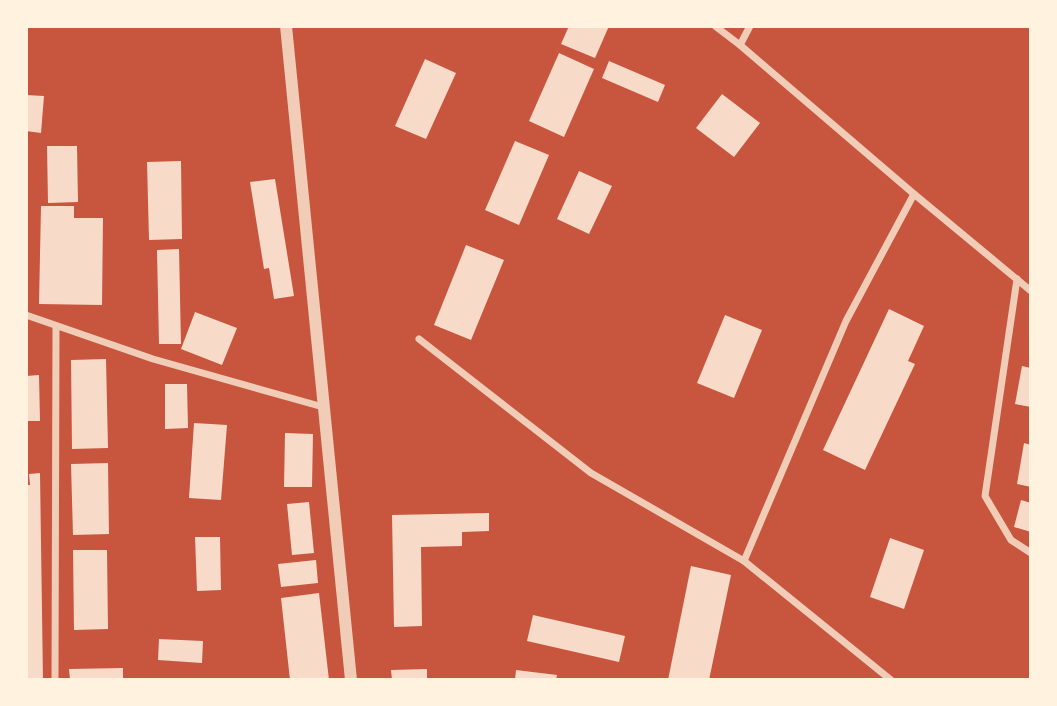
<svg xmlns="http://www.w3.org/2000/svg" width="1057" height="706" viewBox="0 0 1057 706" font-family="'PT Sans',sans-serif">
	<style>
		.building { fill: #f7dbc8 }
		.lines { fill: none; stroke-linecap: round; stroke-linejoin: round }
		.minor { stroke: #f1ccb7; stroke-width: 7 }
		.tertiary { stroke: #f1ccb7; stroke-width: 12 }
	</style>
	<rect width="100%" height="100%" fill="#c8553d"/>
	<g class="building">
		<polygon points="569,26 609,26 595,58 561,44"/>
		<polygon points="559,53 594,69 564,137 529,121"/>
		<polygon points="425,59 456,73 426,139 395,126"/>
		<polygon points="609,61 665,85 658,102 602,78"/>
		<polygon points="722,94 760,123 734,157 696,128"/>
		<polygon points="26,95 44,96 41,133 26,131"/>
		<polygon points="515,141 549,155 519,225 485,210"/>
		<polygon points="47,146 77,146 78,202 48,203"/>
		<polygon points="181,161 182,239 149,240 147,162"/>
		<polygon points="579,171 612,186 589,234 557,219"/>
		<polygon points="275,179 294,296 274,299 269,268 264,269 250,182"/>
		<polygon points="41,206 74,206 74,218 103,218 102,305 39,304"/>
		<polygon points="466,245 504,260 471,340 434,325"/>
		<polygon points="179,249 181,344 159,344 157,250"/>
		<polygon points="889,309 924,326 908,361 915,364 865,470 823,450"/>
		<polygon points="195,312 237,328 222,365 181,349"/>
		<polygon points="725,315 762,330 734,398 697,383"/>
		<polygon points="106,359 108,448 72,449 71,360"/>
		<polygon points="1022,366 1031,368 1031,407 1015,404"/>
		<polygon points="39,375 40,421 26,421 26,376"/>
		<polygon points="165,384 187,384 188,428 165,429"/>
		<polygon points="194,423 227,425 221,500 189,498"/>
		<polygon points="285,433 313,434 312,487 284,487"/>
		<polygon points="1024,443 1031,445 1031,487 1017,484"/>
		<polygon points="108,463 109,534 73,535 71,464"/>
		<polygon points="40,473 43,680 26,680 26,485 30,485 29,474"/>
		<polygon points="1021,500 1031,503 1031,532 1014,527"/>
		<polygon points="309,502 314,553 292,555 287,504"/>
		<polygon points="489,513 489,531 462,532 462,546 421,547 422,626 394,627 392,515"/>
		<polygon points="195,537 220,537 221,590 197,591"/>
		<polygon points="890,538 924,550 904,609 870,597"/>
		<polygon points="73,550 107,550 108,629 74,630"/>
		<polygon points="316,560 318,583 281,587 278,564"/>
		<polygon points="691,566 731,575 709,680 668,680"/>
		<polygon points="319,593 329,680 290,680 281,598"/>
		<polygon points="533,615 625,636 619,662 527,641"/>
		<polygon points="159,639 203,641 202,663 158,660"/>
		<polygon points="123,668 123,680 70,680 69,669"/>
		<polygon points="427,669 427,680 392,680 391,670"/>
		<polygon points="516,670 557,675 556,680 515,680"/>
	</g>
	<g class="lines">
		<g class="minor">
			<polyline points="715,26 740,45 914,194 1031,291"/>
			<polyline points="740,45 750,26"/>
			<polyline points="1017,279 985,496 1011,540 1031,553"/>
			<polyline points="26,315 153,359 323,407"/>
			<polyline points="419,339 591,473 744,561 891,680"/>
			<polyline points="744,561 846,321 914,194"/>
			<polyline points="55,680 56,326"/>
		</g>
		<polyline class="tertiary" points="286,26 351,680"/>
	</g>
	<rect width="1057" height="706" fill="none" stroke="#fff3e0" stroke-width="56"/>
</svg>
